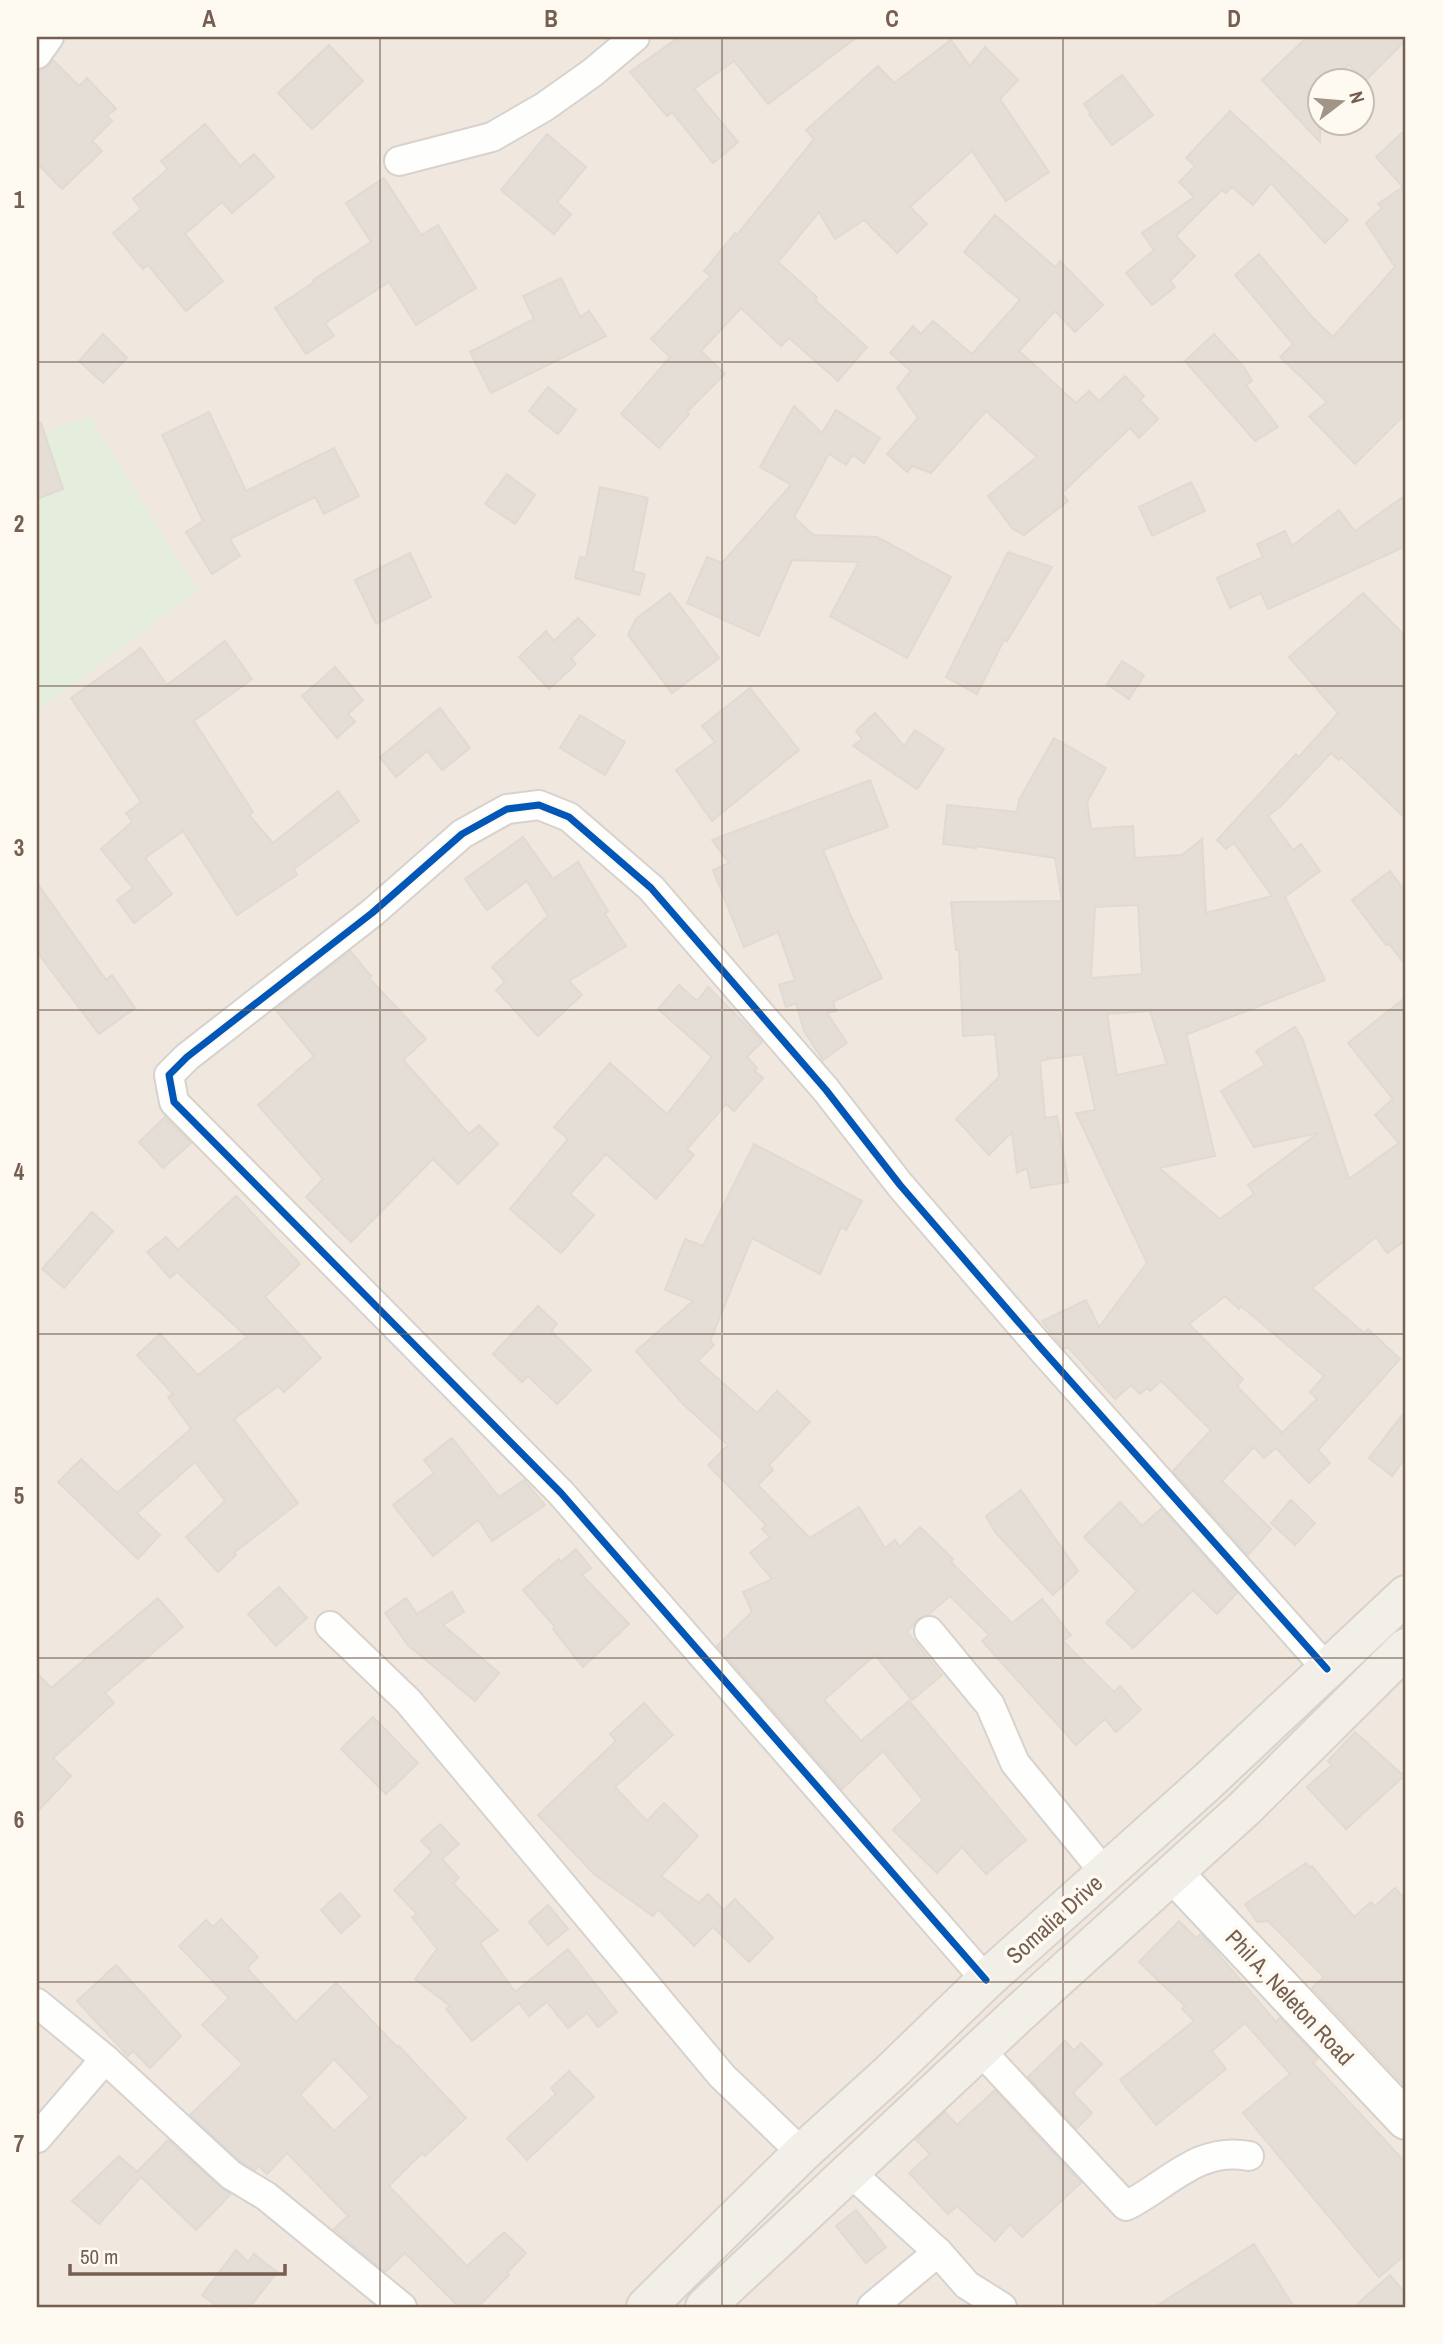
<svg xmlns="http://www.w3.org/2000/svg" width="1443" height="2344" viewBox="0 0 1443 2344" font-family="'Archivo Narrow',sans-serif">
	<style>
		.residential { fill: #f0e8de; fill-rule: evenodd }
		.green { fill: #e5eedc }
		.building { fill: #e4ded7; stroke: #e1dad2; stroke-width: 2; fill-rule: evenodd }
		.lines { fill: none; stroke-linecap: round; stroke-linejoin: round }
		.street-casing { stroke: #d7d2ce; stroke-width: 32 }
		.secondary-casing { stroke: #d6d1ca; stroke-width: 42 }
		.primary-casing { stroke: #d9d2cc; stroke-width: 42 }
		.street { stroke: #fefefd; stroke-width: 28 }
		.secondary { stroke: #fefefd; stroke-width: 38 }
		.primary { stroke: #f2eee8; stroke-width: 38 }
		.cycleway-casing { stroke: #fefaf2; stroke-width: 11 }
		.cycleway { stroke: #0057b8; stroke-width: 7 }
		.grid { fill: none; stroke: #755f50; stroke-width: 2; stroke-opacity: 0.55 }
		.labels { text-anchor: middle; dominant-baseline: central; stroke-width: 7; stroke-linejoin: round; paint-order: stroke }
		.street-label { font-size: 23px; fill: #755f50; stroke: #fefaf2 }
		.neatline { fill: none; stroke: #755f50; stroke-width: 2.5 }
		.grid-label { font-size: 23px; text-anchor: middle; font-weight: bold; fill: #755f50 }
	</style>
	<rect width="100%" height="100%" fill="#f8f5f0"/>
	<path class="residential" d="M 37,37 L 1406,37 L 1406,2307 L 37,2307 ZM 1320,80 L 1362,80 L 1362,122 L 1320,122 Z"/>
	<polygon class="green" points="90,416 197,591 37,712 37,435"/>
	<g class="building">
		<polygon points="679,37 857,37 768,104 734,61 694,89 738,142 713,163 672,112 667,116 630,72"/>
		<polygon points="1307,37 1406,37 1406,40 1365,81 1349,65 1333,80 1320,80 1320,142 1262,80"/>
		<polygon points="951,40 970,66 985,47 1018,80 1000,99 1049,172 1006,201 972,151 910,207 927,224 897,253 864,220 835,239 819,212 778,262 817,297 815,300 867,347 838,381 789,338 781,346 741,308 701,351 725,374 687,412 689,414 659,448 621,414 670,357 651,339 711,276 704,271 735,233 737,235 814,139 806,130 878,66 894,83"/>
		<polygon points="329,45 363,81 312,129 278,93"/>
		<polygon points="53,60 79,86 87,78 116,109 107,116 112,121 92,141 102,151 62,189 37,163 37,72 45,69"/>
		<polygon points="1122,75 1153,115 1112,145 1089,114 1091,113 1084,104"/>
		<polygon points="1230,111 1348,220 1325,243 1271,183 1253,205 1232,187 1226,193 1222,190 1176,236 1195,256 1170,281 1175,287 1152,305 1126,273 1154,250 1142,233 1194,197 1179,182 1195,166 1186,158"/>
		<polygon points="205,124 240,166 254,154 274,177 232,213 222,202 185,234 223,281 186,311 148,265 143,269 113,233 141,209 133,199 168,169 161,161"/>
		<polygon points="1406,129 1406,413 1355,464 1309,416 1327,402 1280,357 1293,344 1235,275 1259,254 1312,317 1333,337 1395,267 1366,223 1382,208 1378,204 1403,187 1376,157"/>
		<polygon points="547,134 586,167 557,202 571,214 554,234 501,190"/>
		<polygon points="384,178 421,235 438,225 476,288 416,325 389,282 325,323 334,336 306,354 275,308 314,282 313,280 371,242 346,203"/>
		<polygon points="995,215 1055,267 1060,261 1103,305 1075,332 1055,311 1019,351 1076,403 1089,391 1099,401 1125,376 1144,396 1140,400 1158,419 1139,438 1130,428 1062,493 1068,501 1024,535 1012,528 988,496 1037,457 986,411 931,473 912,466 907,472 887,454 918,418 897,388 911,371 890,353 913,326 921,334 933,321 972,354 1020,300 964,252"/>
		<polygon points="561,278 580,317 589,311 606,336 491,393 470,352 534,319 523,296"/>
		<polygon points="103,334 127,358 103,383 79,361"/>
		<polygon points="1214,334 1244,367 1252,381 1246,385 1278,427 1255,441 1185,361"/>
		<polygon points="548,387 576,410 558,434 529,411"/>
		<polygon points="794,406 822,433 836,410 880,438 864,463 853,455 846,465 829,454 794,517 813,535 877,537 951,577 907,658 830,616 859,562 792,560 759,636 687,603 707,557 722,563 791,485 760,467"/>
		<polygon points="209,412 246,491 334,448 359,496 324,514 315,497 230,539 240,556 212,574 186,532 203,521 162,435"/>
		<polygon points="37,423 41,423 63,489 37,499"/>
		<polygon points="507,474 535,495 515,524 485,504"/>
		<polygon points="1191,482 1205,511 1152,536 1139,507"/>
		<polygon points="600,487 648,498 633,571 645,574 639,595 575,578 580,557 586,558"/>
		<polygon points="1406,495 1406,546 1268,609 1261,593 1230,608 1217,578 1263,557 1257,544 1285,531 1292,546 1339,510 1355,531"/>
		<polygon points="1008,552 1052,567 1007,641 1004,640 977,694 946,677"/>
		<polygon points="410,553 431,597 376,624 355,580"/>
		<polygon points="670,593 719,658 672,693 628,635 636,619"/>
		<path d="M 1363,593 L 1406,637 L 1406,819 L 1341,757 L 1339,760 L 1331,753 L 1281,806 L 1268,816 L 1293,850 L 1301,844 L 1320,871 L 1285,897 L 1325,980 L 1188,1034 L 1186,1032 L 1215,1156 L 1159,1168 L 1220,1219 L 1254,1194 L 1248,1185 L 1318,1133 L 1254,1147 L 1221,1091 L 1265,1065 L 1256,1051 L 1295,1027 L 1303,1040 L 1349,1179 L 1399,1143 L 1375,1115 L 1393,1099 L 1348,1043 L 1406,997 L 1406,1240 L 1387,1253 L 1376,1237 L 1312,1288 L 1364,1333 L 1368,1329 L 1400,1359 L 1318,1450 L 1330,1463 L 1309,1483 L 1276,1448 L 1264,1458 L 1254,1447 L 1222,1481 L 1271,1529 L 1248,1555 L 1173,1471 L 1211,1430 L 1161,1381 L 1150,1391 L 1147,1388 L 1140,1394 L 1131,1385 L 1115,1399 L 1068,1347 L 1064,1349 L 1042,1321 L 1086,1300 L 1099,1327 L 1147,1263 L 1076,1113 L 1095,1110 L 1083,1054 L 1049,1059 L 1047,1055 L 1047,1060 L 1040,1061 L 1045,1118 L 1057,1116 L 1068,1182 L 1031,1188 L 1027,1168 L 1017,1173 L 1012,1132 L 989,1155 L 956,1119 L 999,1077 L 995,1034 L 963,1036 L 959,950 L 956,950 L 951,902 L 1062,901 L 1055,858 L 976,846 L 976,848 L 943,844 L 947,805 L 1017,812 L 1019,800 L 1054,738 L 1106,768 L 1087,802 L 1091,829 L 1133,826 L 1135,858 L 1182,855 L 1202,839 L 1206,913 L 1272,896 L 1234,843 L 1226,849 L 1217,840 L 1296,754 L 1299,757 L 1338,713 L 1289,657 ZM 1138,905 L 1142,974 L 1091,978 L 1095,907 ZM 1150,1011 L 1167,1064 L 1117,1075 L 1107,1014 ZM 1225,1296 L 1239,1309 L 1241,1306 L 1324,1376 L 1310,1392 L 1317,1399 L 1282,1433 L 1237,1386 L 1243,1379 L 1189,1324 Z"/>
		<polygon points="578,618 595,635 571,658 576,664 549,689 519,657 546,631 554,641"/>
		<polygon points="225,641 252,679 194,721 253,812 249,815 273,843 338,791 359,821 294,869 297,875 237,915 183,831 145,858 172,894 134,923 117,900 133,888 101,849 132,822 126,813 141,802 71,698 141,648 167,685"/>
		<polygon points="1122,661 1144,675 1129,699 1107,684"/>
		<polygon points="335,667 363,700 348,714 355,722 337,738 302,696"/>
		<polygon points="750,688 799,750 712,821 676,770 715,742 702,726"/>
		<polygon points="440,708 470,748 442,770 427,751 396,777 380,757"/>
		<polygon points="875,713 904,746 915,730 944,749 917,789 853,746 862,739 856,731"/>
		<polygon points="580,715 625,742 605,775 560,748"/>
		<polygon points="870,780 888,827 823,850 850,914 882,978 833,1002 836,1011 827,1013 847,1043 823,1060 804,1031 796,1003 786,1007 779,985 795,980 778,932 744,947 713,870 729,863 712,840"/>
		<polygon points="523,837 553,879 578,862 608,911 605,914 626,946 569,981 582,995 538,1036 496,990 505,982 492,967 548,916 527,881 487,910 465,879"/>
		<polygon points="1390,871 1406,892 1406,966 1389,944 1386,945 1352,900"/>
		<polygon points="37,883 106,980 112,975 135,1008 99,1034 37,952"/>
		<polygon points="350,951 371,976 369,978 426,1039 403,1060 469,1134 479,1125 498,1144 458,1184 433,1159 351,1242 306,1197 323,1179 258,1105 314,1056 275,1009"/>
		<polygon points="679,985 697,1001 708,987 759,1038 762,1042 747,1057 757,1068 754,1070 763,1078 734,1111 726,1104 687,1149 694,1155 656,1199 606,1154 570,1194 594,1215 561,1253 510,1209 568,1139 554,1127 610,1063 667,1114 712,1057 658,1009"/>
		<polygon points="165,1117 191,1143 163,1168 139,1142"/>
		<polygon points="754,1144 862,1201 846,1230 841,1227 820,1274 752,1238 710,1341 714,1345 698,1361 757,1413 777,1391 810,1422 769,1465 773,1470 758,1485 810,1538 859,1507 885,1548 895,1540 900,1547 920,1527 953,1559 951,1562 1012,1623 1042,1599 1071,1635 1063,1641 1114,1692 1120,1686 1141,1710 1116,1732 1105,1719 1076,1745 982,1641 989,1635 950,1596 928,1615 918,1619 907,1632 942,1675 912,1700 875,1655 824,1700 861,1741 909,1701 1026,1840 986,1874 962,1847 937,1873 893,1830 923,1800 883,1751 842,1789 717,1646 752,1612 743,1592 772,1579 750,1553 770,1537 762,1529 766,1525 708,1465 728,1445 683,1404 636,1351 693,1301 665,1290 685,1239 703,1246"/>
		<polygon points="236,1196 300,1264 265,1297 321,1358 284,1392 278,1386 234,1419 298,1503 234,1553 236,1555 218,1572 186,1537 225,1501 195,1462 137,1513 160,1535 138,1559 58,1482 81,1459 117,1493 191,1429 168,1397 173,1394 137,1355 160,1334 198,1375 247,1337 177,1272 170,1278 147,1252 166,1237 178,1250"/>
		<polygon points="92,1212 113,1231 64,1288 42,1269"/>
		<polygon points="538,1306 557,1324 551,1331 591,1370 557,1404 528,1376 522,1382 493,1354"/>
		<polygon points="1406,1410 1406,1457 1392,1476 1369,1458"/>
		<polygon points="452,1438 499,1497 524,1480 545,1505 492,1541 478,1520 433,1556 393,1505 434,1473 424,1460"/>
		<polygon points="1021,1490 1078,1571 1053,1595 995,1532 986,1516"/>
		<polygon points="1291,1500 1315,1523 1295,1545 1271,1523"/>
		<polygon points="1120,1502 1142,1526 1162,1508 1237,1593 1217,1614 1193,1590 1133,1648 1106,1623 1137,1591 1084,1537"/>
		<polygon points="576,1549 591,1568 582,1575 629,1624 583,1667 553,1629 555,1627 523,1590 559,1559 561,1562"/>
		<polygon points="279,1587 307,1618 276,1646 248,1614"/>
		<polygon points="452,1592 464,1612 443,1625 499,1673 475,1701 408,1645 385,1613 406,1598 417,1614"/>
		<polygon points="158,1598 183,1627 105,1693 114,1703 53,1758 71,1776 37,1812 37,1673 51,1688"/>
		<polygon points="644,1703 673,1735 615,1787 647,1821 664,1803 698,1836 661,1876 699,1903 708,1894 724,1910 735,1899 773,1938 749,1962 713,1927 694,1946 658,1909 653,1916 594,1874 538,1815 616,1741 610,1734"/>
		<polygon points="373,1717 418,1763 386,1794 341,1749"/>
		<polygon points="1355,1732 1404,1776 1346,1829 1307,1787 1332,1765 1328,1761"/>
		<polygon points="440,1824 459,1844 442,1859 459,1878 453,1883 498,1930 480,1943 515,1992 568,1949 617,2012 598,2027 587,2013 568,2028 547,2002 529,2016 519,2003 472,2041 446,2009 450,2006 415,1979 437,1949 412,1917 417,1914 394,1890 432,1852 421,1841"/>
		<polygon points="1306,1863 1310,1868 1312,1866 1354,1917 1371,1902 1375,1906 1395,1888 1406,1901 1406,2087 1312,1988 1324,1977 1268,1921 1257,1922 1245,1904"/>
		<polygon points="340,1893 360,1916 341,1933 321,1910"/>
		<polygon points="548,1905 568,1929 548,1945 529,1922"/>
		<path d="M 221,1919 L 258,1957 L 247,1968 L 296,2022 L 336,1983 L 398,2048 L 399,2046 L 466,2118 L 425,2156 L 422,2153 L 389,2186 L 467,2266 L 504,2232 L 526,2253 L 507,2273 L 509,2275 L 478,2307 L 459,2307 L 405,2253 L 385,2272 L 334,2229 L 348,2216 L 287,2153 L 267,2174 L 259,2166 L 255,2170 L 241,2162 L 190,2115 L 243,2064 L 202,2025 L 229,1998 L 179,1946 L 206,1920 L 213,1927 ZM 334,2059 L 370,2097 L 334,2131 L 300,2095 Z"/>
		<polygon points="1179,1921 1196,1938 1201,1934 1276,2022 1280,2018 1318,2058 1313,2063 1406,2163 1406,2254 1379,2277 1243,2113 1290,2074 1245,2023 1212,2051 1226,2069 1156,2125 1120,2080 1194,2021 1182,2009 1185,2006 1139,1962"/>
		<polygon points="116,1965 181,2036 150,2068 133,2051 128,2056 77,2001"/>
		<polygon points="1065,2041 1074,2051 1081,2043 1102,2064 1073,2093 1092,2113 1076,2129 1028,2077"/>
		<polygon points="569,2071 594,2097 527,2160 507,2138 556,2094 551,2088"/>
		<polygon points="995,2090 1081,2183 1022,2237 1010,2224 995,2241 957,2206 948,2214 909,2173 930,2154 916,2140 945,2112 957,2125"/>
		<polygon points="168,2140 220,2187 231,2194 196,2230 141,2177 99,2224 72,2201 119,2156 137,2172"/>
		<polygon points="856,2210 886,2247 866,2263 836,2226"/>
		<polygon points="1254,2244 1294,2307 1155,2307"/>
		<polygon points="236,2250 248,2262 254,2254 277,2272 250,2307 218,2307 202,2295"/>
		<polygon points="1390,2275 1406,2294 1406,2307 1354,2307"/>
	</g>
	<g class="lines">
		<g class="street-casing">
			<g id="street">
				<polyline points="37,54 49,37"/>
				<polyline points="399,161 492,137 544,107 592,73 635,37"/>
				<polyline points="330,1626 408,1701 722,2076 802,2153"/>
				<polyline points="929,1631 990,1705 1015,1763 1105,1873"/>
				<polyline points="986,1980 561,1493 174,1102 169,1075 187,1057 372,913 462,834 507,809 539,805 569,817 651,888 826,1090 900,1185 1040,1347 1327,1669"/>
				<polyline points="37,2003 105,2059 231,2175 266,2196 402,2307"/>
				<path d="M 980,2050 L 1126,2206 C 1168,2185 1198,2146 1249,2156"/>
				<polyline points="37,2138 105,2059"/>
				<polyline points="850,2172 938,2252 967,2285 1002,2307"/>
				<polyline points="872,2307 938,2252"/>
			</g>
		</g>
		<g class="secondary-casing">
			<polyline id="secondary" points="1174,1874 1406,2120"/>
		</g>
		<g class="primary-casing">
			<g id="primary">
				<polyline points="646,2307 802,2153 891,2072 986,1980 1207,1782 1406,1595"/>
				<polyline points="705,2307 1016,2016 1245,1808 1406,1648"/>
			</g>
		</g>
		<use href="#street" class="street"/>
		<use href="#secondary" class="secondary"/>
		<use href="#primary" class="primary"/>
		<g class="cycleway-casing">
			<polyline id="cycleway" points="986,1980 561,1493 174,1102 169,1075 187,1057 372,913 462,834 507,809 539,805 569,817 651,888 826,1090 900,1185 1040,1347 1327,1669"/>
		</g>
		<use href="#cycleway" class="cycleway"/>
	</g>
	<path class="grid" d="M 380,37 L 380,2307M 722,37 L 722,2307M 1063,37 L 1063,2307M 37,362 L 1406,362M 37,686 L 1406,686M 37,1010 L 1406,1010M 37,1334 L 1406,1334M 37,1658 L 1406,1658M 37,1982 L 1406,1982"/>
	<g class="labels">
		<g class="street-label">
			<text transform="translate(1054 1919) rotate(-42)">Somalia Drive</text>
			<text transform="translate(1290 1997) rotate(47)">Phil A. Neleton Road</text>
		</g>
	</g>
	<rect width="1443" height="2344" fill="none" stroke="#fefaf2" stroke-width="77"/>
	<g transform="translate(1341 102) rotate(74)"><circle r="33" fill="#fefaf2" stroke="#c7bcb1" stroke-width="2"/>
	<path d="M0-5L12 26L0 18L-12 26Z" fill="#a39488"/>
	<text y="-10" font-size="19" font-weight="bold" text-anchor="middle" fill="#755f50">N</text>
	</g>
	<path d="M70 2264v10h215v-10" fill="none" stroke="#755f50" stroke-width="3.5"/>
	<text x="80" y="2264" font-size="21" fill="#755f50" stroke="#fefaf2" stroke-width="5" paint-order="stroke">50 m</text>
	<rect x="38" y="38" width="1366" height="2268" class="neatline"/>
	<g class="grid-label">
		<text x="209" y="27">A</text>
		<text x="551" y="27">B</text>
		<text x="892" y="27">C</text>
		<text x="1234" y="27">D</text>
		<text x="19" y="208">1</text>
		<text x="19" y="532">2</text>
		<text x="19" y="856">3</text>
		<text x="19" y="1180">4</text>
		<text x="19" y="1504">5</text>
		<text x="19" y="1828">6</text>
		<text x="19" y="2152">7</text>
	</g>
</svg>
